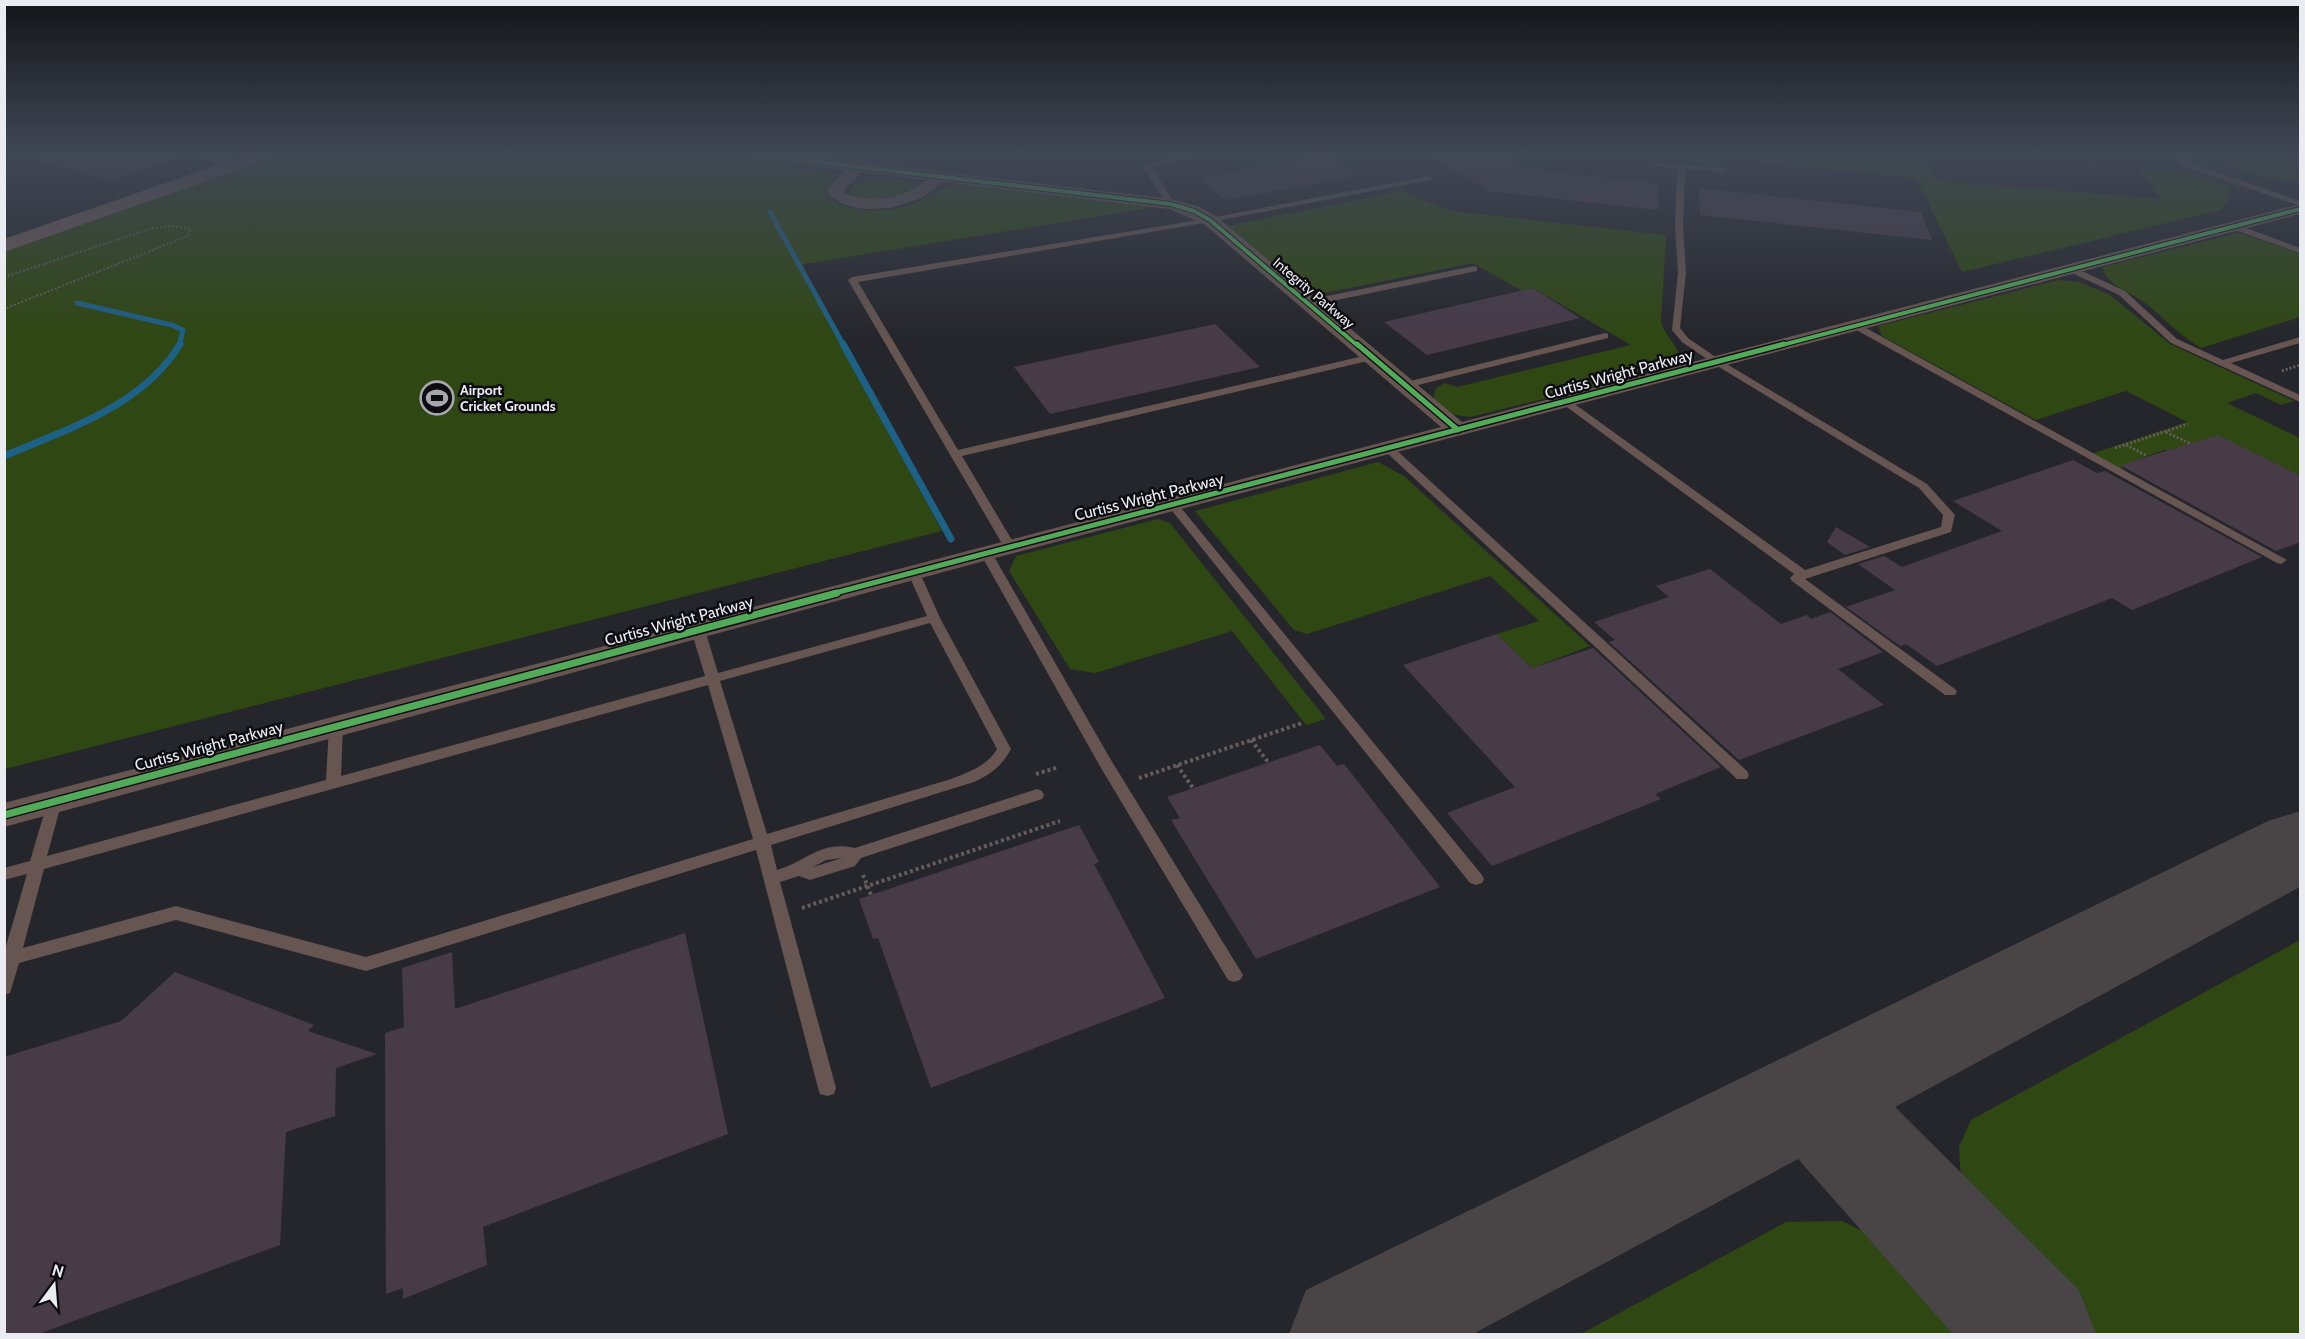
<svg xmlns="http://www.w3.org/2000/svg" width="2305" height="1339" viewBox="0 0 2305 1339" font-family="Cabin,sans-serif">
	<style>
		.green { fill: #2f4712 }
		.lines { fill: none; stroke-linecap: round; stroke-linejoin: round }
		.stream-far1 { stroke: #1e6186; stroke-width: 5 }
		.stream { stroke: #1e6186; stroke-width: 7 }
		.taxiway { fill: #494446; fill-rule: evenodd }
		.building { fill: #483b48 }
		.path-far2 { stroke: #655c5c; stroke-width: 2; stroke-dasharray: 2 2; stroke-linecap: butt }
		.path-far1 { stroke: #655c5c; stroke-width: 3; stroke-dasharray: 2 2; stroke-linecap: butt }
		.path { stroke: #655c5c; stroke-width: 4; stroke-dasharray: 3 3; stroke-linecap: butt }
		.service { fill: #665551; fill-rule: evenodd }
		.minor { fill: #665551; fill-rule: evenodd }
		.primary { fill: #725d5a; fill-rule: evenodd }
		.cycleway-far2-casing { stroke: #0d0d11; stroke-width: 6 }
		.cycleway-far1-casing { stroke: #0d0d11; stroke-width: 8 }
		.cycleway-casing { stroke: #0d0d11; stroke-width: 10 }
		.cycleway-far2 { stroke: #51ab58; stroke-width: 4 }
		.cycleway-far1 { stroke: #51ab58; stroke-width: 5 }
		.cycleway { stroke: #51ab58; stroke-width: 7 }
		.labels { text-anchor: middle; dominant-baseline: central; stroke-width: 5; stroke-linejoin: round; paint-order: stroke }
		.far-street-label { font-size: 14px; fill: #ebecf2; stroke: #0d0d11 }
		.far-poi-label { font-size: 14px; font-weight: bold; fill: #ebecf2; stroke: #0d0d11; text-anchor: start }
		.street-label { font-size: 16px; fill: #ebecf2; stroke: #0d0d11 }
	</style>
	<rect width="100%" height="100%" fill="#25262b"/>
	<g class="green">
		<path d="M 266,154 L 715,154 L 829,171 L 836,174 L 826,194 C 846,215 887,213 912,204 C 929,198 941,186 960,183 L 1154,207 L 799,265 L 942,531 L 5,769 L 5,246 Z"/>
		<polygon points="1671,154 1920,154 1937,180 2161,199 2138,169 2187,171 2231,187 2227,202 2220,210 1962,272 1916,178"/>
		<path d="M 2219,154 L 2300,154 L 2300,182 C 2275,178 2235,177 2219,154 Z"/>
		<path d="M 873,177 L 894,177 L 913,184 L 913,188 C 899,201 869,203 852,194 L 850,191 L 856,183 Z"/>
		<path d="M 1401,191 L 1451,211 L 1666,235 L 1661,322 C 1665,337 1678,344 1680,359 L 1629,378 L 1470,417 L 1450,414 L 1434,398 L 1435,389 L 1444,383 L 1457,387 L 1631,345 L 1533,288 L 1522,291 L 1473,263 L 1310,296 L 1227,226 Z"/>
		<path d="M 2238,233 L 2300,253 L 2300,317 L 2201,348 C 2178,335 2162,315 2141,300 C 2132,294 2121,290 2113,283 C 2107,278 2105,274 2102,267 Z"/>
		<polygon points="2059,280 2079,282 2110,295 2170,344 2294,401 2281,405 2256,393 2227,403 2300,438 2300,476 2164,450 2129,463 2131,465 2118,469 2091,454 2187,422 2126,391 2036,420 1882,336 1878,326"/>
		<polygon points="1378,462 1404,476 1590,646 1532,668 1497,634 1539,621 1490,576 1307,634 1294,630 1195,511"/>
		<polygon points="1158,519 1170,523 1326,719 1306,725 1232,631 1095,673 1070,669 1009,571 1016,556"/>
		<polygon points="2300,940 2300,1334 2095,1334 2003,1239 1961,1179 1959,1147 1971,1120"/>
		<polygon points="1842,1221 1885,1242 1959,1311 1979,1334 1581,1334 1786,1222"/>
	</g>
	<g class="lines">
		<g class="stream-far1">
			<polyline points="770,212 844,346"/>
			<polyline points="77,303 172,325 183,330 179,346"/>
		</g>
		<g class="stream">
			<polyline points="843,344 951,539"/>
			<path d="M 4,456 C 67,429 143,406 180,344"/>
		</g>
		<polygon class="taxiway" points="2300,811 2300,887 1895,1107 2079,1290 2096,1334 1953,1334 1798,1159 1473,1334 1289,1334 1306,1290 2268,821"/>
	</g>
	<g class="building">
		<polygon points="41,154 177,154 177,158 111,181 40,161"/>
		<polygon points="1427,154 1499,154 1526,169 1658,183 1658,210 1489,191"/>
		<polygon points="1328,155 1359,176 1226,200 1197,178"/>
		<polygon points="1699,188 1921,212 1932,240 1700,215"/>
		<polygon points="1533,288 1580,318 1427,355 1384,322"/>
		<polygon points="1215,324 1260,367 1050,414 1014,367"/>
		<polygon points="2218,435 2301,476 2301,542 2276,551 2120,465"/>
		<polygon points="2073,460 2097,473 2105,471 2262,557 2132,610 2112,598 1937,666 1906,644 1900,646 1846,607 1895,590 1858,564 1884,556 1902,567 2002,531 1953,501"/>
		<polygon points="1836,527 1870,547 1845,555 1827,542"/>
		<polygon points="1710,569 1781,624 1807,615 1811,619 1830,612 1883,652 1838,669 1884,705 1739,760 1609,642 1615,640 1594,622 1669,597 1656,586"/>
		<polygon points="1497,634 1532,668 1593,648 1721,767 1655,794 1661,799 1492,866 1447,813 1515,787 1403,665"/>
		<polygon points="1320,745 1337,766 1344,764 1440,887 1256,959 1171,820 1180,818 1167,797"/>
		<polygon points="1079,825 1099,862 1094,864 1165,998 931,1088 878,938 873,939 859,899"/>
		<polygon points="685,933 728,1134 483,1227 487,1265 403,1299 403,1288 386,1294 385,1033 404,1027 402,968 452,952 455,1009"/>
		<polygon points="175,972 314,1025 308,1031 377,1054 336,1068 335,1116 286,1132 280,1245 36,1335 4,1335 4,1057 121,1021"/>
	</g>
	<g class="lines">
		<g class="path-far2">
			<polyline points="2085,154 2098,172"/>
			<polyline points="4,277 153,228 170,226 191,229 188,236 4,309"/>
		</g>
		<g class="path-far1">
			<polyline points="2282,371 2300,365"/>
			<polyline points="2166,432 2191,444"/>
			<polyline points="2126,445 2147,456"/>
			<polyline points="2115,448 2188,424"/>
		</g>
		<g class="path">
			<polyline points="1251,740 1268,762"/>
			<polyline points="1177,765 1193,788"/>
			<polyline points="1036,774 1056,768"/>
			<polyline points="1139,778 1302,723"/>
			<polyline points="863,875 871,895"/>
			<polyline points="802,908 1060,821"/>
		</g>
		<g class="service">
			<polygon points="1195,154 1212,154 1151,166 1175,204 1168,206 1142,165"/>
			<polygon points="2175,154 2183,154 2191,163 2300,201 2300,206 2185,167"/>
			<polygon points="1652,163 1724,168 1728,170 1724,172 1685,169 1683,227 1686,273 1680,328 1688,338 1720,360 1927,484 1955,515 1951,532 1805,579 1955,689 1957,692 1955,695 1945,695 1792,581 1790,578 1794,574 1560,402 1565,399 1569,400 1805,570 1941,527 1943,515 1919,488 1714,364 1682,342 1672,330 1678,273 1675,227 1677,169 1651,165"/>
			<polygon points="1428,176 1432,178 1431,180 1210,222 858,282 958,450 1372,354 1377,357 1372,360 962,456 1016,547 1010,551 1004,547 848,280 852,277 1210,218"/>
			<polygon points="2232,225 2238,225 2300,248 2300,253 2232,229"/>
			<polygon points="1474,266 1477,267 1477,271 1308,306 1303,303 1308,300"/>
			<polygon points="2073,267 2125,291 2177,339 2223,360 2300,337 2300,343 2231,363 2300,395 2300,402 2171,343 2119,295 2070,272 2070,268"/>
			<polygon points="1851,323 1857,323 2287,560 2281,564 2277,563 1851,327"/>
			<polygon points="1605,333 1608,334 1608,338 1406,388 1401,385 1402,383"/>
			<polygon points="1389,446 1393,447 1747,771 1749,775 1747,779 1737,779 1385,451 1384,449"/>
			<polygon points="1173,502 1177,503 1482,875 1484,879 1482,883 1476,885 1470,883 1169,507 1167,505"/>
			<polygon points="986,549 992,553 1111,760 1240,970 1243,975 1240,980 1234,982 1228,980 1101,768 980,553"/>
			<path d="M 914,569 L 920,573 L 940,618 L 1011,749 C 1002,766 991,774 974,782 L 771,845 L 777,870 C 806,862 820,840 855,848 L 1037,789 L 1042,791 L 1044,795 L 1042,799 L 861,858 L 855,866 L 810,880 L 799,876 L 780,882 L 836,1088 L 834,1094 L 827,1096 L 820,1094 L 818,1088 L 756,850 L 366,971 L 176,920 L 19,963 L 10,993 L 4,995 L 4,953 L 27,874 L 4,880 L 4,868 L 30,861 L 49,797 L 59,797 L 62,801 L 47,856 L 326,780 L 329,727 L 331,723 L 341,723 L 343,727 L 341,776 L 705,676 L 691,630 L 693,627 L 698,626 L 705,630 L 718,673 L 927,616 L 908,573 ZM 930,623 L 997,749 C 987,766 969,772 951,779 L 767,834 L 720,681 ZM 708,685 L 753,839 L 366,957 L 176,906 L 23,948 L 44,869 ZM 842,858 L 813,867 L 826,860 Z"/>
		</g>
		<g class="minor">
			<polygon points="194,154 220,154 244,161 246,164 238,169 196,157"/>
			<path d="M 741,154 L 789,154 L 1171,199 L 1200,207 L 1216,216 L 1462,422 L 2300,204 L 2300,214 L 995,558 L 4,827 L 4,803 L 1441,427 L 1204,224 L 1169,209 L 943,182 L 922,198 L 891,208 L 864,209 L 845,205 L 829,196 L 827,189 L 845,170 L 749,159 ZM 862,172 L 926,180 C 902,200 873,203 844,193 L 844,190 Z"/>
		</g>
		<polygon class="primary" points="249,154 275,154 272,158 4,252 4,239"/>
		<g class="cycleway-far2-casing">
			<g id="cycleway-far2">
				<polyline points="749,154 1171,204 1194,211 1210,220 1358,346"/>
				<polyline points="1778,346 2300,209"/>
			</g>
		</g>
		<g class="cycleway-far1-casing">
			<g id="cycleway-far1">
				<polyline points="1357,344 1458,430"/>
				<polyline points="831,594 1784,344"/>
			</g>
		</g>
		<g class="cycleway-casing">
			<polyline id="cycleway" points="4,815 837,593"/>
		</g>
		<use href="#cycleway-far2" class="cycleway-far2"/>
		<use href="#cycleway-far1" class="cycleway-far1"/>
		<use href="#cycleway" class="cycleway"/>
	</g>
	<linearGradient id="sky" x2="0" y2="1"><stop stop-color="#141518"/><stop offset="0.45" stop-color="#404755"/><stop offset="1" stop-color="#404755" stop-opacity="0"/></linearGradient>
	<rect width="2305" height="341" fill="url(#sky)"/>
	<defs>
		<g id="stadium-ring" transform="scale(1.725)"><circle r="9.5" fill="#0d0d11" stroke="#a6a7ac" stroke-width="1.5"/><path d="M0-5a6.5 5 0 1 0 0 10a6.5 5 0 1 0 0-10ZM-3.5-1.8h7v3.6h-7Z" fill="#a6a7ac"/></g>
	</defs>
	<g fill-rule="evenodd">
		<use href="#stadium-ring" x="437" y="398"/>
	</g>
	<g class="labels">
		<g class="far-street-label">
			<text transform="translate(1314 293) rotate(40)">Integrity Parkway</text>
		</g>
		<g class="far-poi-label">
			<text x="460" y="390">Airport<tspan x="460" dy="16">Cricket Grounds</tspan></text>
		</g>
		<g class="street-label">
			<text transform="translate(1619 374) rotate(-15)">Curtiss Wright Parkway</text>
			<text transform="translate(1149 497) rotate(-14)">Curtiss Wright Parkway</text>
			<text transform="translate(679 621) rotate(-15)">Curtiss Wright Parkway</text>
			<text transform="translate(209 746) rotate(-15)">Curtiss Wright Parkway</text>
		</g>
	</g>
	<rect width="2305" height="1339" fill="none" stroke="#ebecf2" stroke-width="12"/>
	<g transform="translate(54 1285) rotate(16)" stroke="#0d0d11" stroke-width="4.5" paint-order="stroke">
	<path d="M0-4.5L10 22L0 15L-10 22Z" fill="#ebecf2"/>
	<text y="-9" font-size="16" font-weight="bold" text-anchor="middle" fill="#ebecf2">N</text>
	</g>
</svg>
